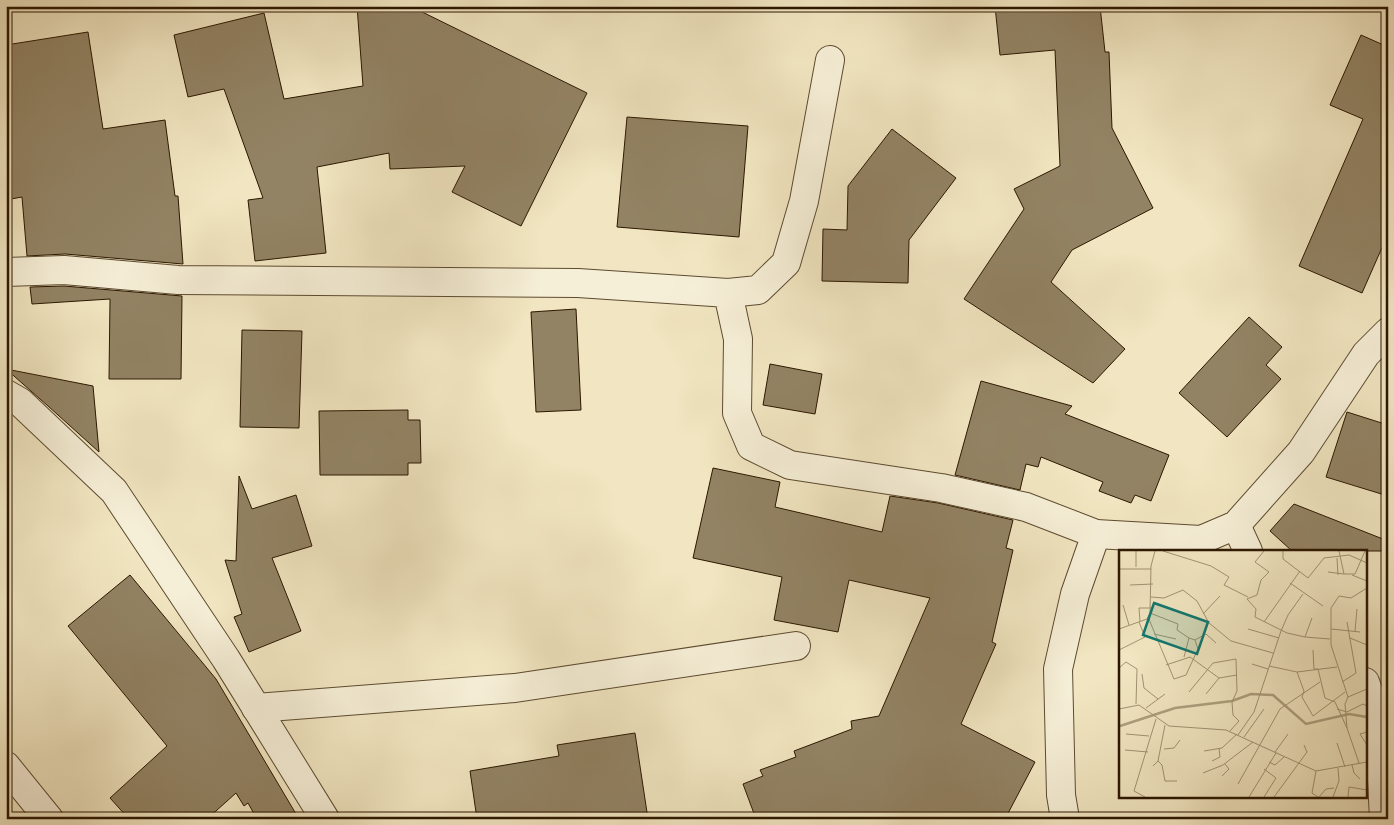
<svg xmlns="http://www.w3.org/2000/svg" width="1394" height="825" viewBox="0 0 1394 825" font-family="Alegreya,serif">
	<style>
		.building { fill: #928364; stroke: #2c1700 }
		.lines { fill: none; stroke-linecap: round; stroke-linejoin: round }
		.minor-casing { stroke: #5d4b30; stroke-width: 30 }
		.minor { stroke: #f6efd7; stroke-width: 28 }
		.inset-river { fill: none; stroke: #aea07f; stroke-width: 2.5 }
		.inset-road { fill: none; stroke: #a29374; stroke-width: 1 }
		.view { fill: #0f766e; fill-opacity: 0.15; stroke: #0f766e; stroke-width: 2.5 }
		.inset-edge { fill: none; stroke: #2c1700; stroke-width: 2.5 }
	</style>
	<rect width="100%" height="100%" fill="#f1e6c1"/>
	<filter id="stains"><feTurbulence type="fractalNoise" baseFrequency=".004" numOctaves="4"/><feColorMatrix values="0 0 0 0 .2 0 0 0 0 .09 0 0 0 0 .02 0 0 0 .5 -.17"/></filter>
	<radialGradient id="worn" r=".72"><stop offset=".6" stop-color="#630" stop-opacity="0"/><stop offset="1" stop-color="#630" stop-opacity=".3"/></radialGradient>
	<g class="building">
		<polygon points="357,6 410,6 587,93 521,226 452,192 465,166 390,169 389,153 317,167 326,253 255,261 248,200 263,198 224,89 188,97 174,35 264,13 284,99 363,86"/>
		<polygon points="995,6 1100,6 1105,52 1109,52 1112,128 1153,208 1072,250 1051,282 1125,349 1093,383 964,299 1024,209 1014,189 1060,166 1055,50 1000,55"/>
		<polygon points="88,32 103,129 165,120 175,196 178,196 183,264 65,254 27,256 22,197 11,199 6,173 6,45"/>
		<polygon points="1361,35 1388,47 1388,234 1362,293 1299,266 1363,119 1330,105"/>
		<polygon points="627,117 748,126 739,237 617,227"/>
		<polygon points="892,129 956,178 909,240 908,283 822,281 823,229 847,230 848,186"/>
		<polygon points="64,286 182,296 181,379 109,379 110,299 32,304 30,287"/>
		<polygon points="576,309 581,410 536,412 531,312"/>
		<polygon points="1249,317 1282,347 1266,365 1281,379 1227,437 1179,393"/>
		<polygon points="242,330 302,331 299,428 240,427"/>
		<polygon points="770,364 822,374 815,414 763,405"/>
		<polygon points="6,369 93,386 99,452 48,406"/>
		<polygon points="981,381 1072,406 1065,414 1169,455 1151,501 1135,495 1131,503 1099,491 1103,482 1041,457 1038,467 1026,464 1020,490 955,475"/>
		<polygon points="408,410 408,420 420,420 421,463 408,463 408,475 320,475 319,411"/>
		<polygon points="1347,412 1388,425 1388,496 1326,477"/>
		<polygon points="713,468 780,482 775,507 882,532 890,496 938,503 1013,520 1006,548 1013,550 992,642 996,644 961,724 1035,762 1005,819 756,819 743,784 763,776 760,770 796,757 794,751 852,729 851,721 879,716 930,598 849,580 838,632 774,620 782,577 693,558"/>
		<polygon points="239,476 252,509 296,495 312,546 272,558 301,631 249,652 234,617 242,614 225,560 236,561"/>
		<polygon points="1294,504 1388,541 1388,551 1292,551 1270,531"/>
		<polygon points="130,575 216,679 299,819 257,819 248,803 244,806 236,793 207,819 129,819 110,798 167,746 68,626"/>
		<polygon points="635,733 648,819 477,819 470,771 559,756 557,745"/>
	</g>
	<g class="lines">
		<g class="minor-casing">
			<g id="minor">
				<polyline points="6,272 64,270 178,280 578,283 728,293 738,339 737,413 751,446 790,465 941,488 1026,507 1096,534 1201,540 1236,525 1301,452 1366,354 1388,332"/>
				<polyline points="728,293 758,290 786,263 804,201 830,60"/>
				<polyline points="6,394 20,402 114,491 226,659 325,819"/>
				<polyline points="1236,525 1248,551"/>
				<polyline points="1365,682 1379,720 1384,819"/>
				<polyline points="256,708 515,688 796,646"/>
				<polyline points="6,766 49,819"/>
				<polyline points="1065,819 1061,795 1058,669 1075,594 1096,534"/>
			</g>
		</g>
		<use href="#minor" class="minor"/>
	</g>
	<g transform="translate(1119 550)">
		<rect width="248" height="248" fill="#f1e6c1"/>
		<path class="inset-river" d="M 1,176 L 56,158 L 113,151 L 132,144 L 154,145 L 187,174 L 230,164 L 248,167"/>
		<path class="inset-road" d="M 17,1 L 17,17M 44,1 L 92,16 L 110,27 L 105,35 L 129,47M 145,1 L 136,12 L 150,22 L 142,30 L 138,45 L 128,49 L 137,59 L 136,67 L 168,83 L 186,87 L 193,68M 164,1 L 164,9 L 189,28 L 205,8 L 230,5 L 248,13M 218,8 L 219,25M 0,19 L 32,19M 209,22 L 225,24 L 220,1M 225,24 L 236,24 L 246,1M 233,25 L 248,31M 171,33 L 204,56M 11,35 L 34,34M 32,47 L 45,48 L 64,40 L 78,51 L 90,73 L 112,91 L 154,103M 4,55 L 10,75M 31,63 L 59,74 L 58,80 L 70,88 L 76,90 L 87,84 L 97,93M 84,64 L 101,46M 29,67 L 55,129 L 67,125 L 79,99 L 76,90M 21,72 L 20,58 L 32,58M 145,72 L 181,21M 0,79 L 28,69 L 31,63 L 32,16 L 36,1M 129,79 L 160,88M 212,79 L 241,82M 236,81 L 238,59M 35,84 L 57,89M 186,87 L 211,89M 231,88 L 248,95M 0,100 L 26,87 L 20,72M 194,100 L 195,119 L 199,119 L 206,148 L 216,152 L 228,178M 65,107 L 70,88M 133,114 L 149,119M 47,115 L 71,107 L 100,128 L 118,125M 150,116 L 178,122 L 218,117M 0,118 L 7,112 L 18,119 L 17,154M 178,122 L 185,141 L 183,147 L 194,166 L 226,142M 23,124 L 25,138 L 39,149M 223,132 L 237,123 L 228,72M 70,142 L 94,113 L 117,109 L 118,141 L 113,152 L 114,165 L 120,171 L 111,181M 87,144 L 100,128M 229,147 L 212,95 L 212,58 L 220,46 L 232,48 L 248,38M 27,158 L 46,144M 0,159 L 20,155 L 50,176 L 107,180 L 197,221 L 248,212M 218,159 L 228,162 L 244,154 L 248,156M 0,170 L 0,191M 248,182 L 241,184 L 248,195M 7,184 L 30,186M 119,185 L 135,162 L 162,81 L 169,65 L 184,44M 125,187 L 145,159M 218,193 L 226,217M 45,199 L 55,198 L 61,190M 6,200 L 29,202M 85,201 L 103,198 L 118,184M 156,202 L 169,184M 39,211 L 43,215 L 46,231 L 58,231M 93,211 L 101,207 L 100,198M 150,212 L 156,215 L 165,207M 240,213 L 228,178 L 226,154 L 229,147 L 248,139M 233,215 L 235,223 L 241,229M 34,216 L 39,211 L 46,175M 145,219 L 157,228 L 145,247M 197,221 L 193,243 L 199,247M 84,223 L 104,215 L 134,192M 103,226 L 110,219 L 106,214M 119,234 L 161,159 L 201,132M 26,247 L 15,241 L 37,169M 130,247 L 157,203M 155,247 L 188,202 L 185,195M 200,247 L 207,239 L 215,238M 214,247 L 220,231 L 219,218M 229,247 L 230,237 L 248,240"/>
		<path class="view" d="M 35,53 L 89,72 L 78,104 L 24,85 Z"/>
		<rect width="248" height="248" class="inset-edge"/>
	</g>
	<rect width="1394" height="825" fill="none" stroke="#f1e6c1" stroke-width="25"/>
	<rect x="8" y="8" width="1379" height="810" fill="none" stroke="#2c1700" stroke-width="2.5"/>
	<rect x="12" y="12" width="1369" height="800" fill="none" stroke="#2c1700"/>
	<rect width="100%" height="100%" filter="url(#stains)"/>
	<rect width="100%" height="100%" fill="url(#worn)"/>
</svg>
